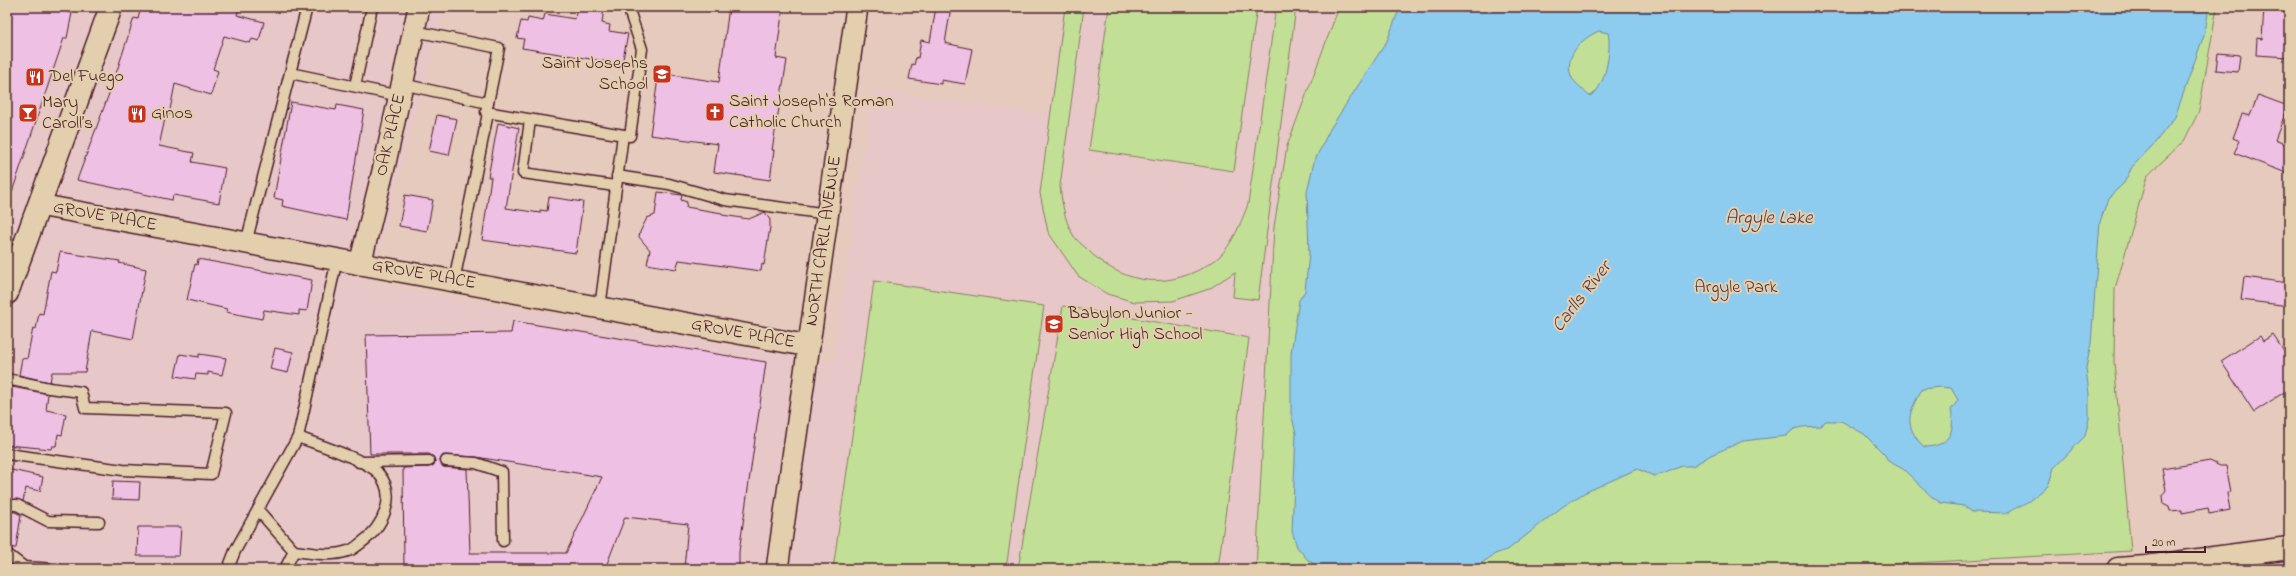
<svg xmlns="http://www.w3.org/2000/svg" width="2296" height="576" viewBox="0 0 2296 576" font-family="'Indie Flower',sans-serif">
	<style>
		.built { fill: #e8c7c9 }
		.green { fill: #c2df96; stroke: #867f60 }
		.water { fill: #8dccee; stroke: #7287a0; fill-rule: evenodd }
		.building { fill: #eec0e4; stroke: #4a1f2b; fill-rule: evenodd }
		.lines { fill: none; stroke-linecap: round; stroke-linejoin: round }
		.service-casing { stroke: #4a1f2b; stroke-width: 13 }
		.minor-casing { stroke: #4a1f2b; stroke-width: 24 }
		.secondary-casing { stroke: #4a1f2b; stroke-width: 25 }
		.service { stroke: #e3cead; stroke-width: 10 }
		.minor { stroke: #e3cead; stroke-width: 21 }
		.secondary { stroke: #e3cead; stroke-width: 22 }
		.labels { text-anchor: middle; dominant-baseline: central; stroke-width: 4; stroke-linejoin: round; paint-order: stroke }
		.poi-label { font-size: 18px; fill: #4a1f2b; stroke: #e3cead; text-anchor: start }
		.street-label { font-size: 18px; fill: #4a1f2b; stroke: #e3cead }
		.park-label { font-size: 18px; fill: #563236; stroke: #e3cead }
		.water-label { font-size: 19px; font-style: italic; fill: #543948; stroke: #e3cead }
	</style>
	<rect width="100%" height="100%" fill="#e6cabe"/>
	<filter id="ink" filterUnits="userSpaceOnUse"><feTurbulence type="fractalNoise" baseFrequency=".025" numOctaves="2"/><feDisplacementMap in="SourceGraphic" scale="8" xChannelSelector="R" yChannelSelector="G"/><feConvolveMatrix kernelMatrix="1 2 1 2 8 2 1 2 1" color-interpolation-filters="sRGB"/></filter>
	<g filter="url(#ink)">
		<polygon class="built" points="7,7 452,7 444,10 369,284 833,363 873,90 1047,115 1063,7 1339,7 1287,146 1274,227 1256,569 7,569"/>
		<g class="green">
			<path d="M 1065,7 L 1084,7 L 1060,186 C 1062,202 1064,218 1072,233 C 1075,239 1081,244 1086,248 C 1118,282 1163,291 1204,267 C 1208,264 1215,261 1219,257 C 1233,243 1241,223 1248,204 L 1276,7 L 1296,7 L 1258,300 L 1233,297 L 1235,272 L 1209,289 L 1173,301 L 1135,302 L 1107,294 L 1078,276 L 1048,232 L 1040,193 Z"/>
			<polygon points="1109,7 1257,7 1234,171 1089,150"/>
			<polygon points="1339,7 2217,7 2199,111 2184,141 2147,176 2115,289 2114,362 2131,551 1805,569 1256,569 1274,227 1287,146"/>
			<polygon points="874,281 1044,306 1006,569 833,569"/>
			<polygon points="1063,306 1249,338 1219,561 1209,569 1018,569"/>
		</g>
		<path class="water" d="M 1400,7 L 2209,7 L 2205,32 L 2175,117 L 2154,144 L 2132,167 L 2124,183 L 2108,198 L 2100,222 L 2091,344 L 2086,368 L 2089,394 L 2089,419 L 2085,436 L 2054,468 L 2048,486 L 2029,501 L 2007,513 L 1972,512 L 1964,506 L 1941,503 L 1932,497 L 1903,469 L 1888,461 L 1885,455 L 1864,434 L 1841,421 L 1826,421 L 1820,426 L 1802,427 L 1794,429 L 1786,436 L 1743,441 L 1711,455 L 1693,466 L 1682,466 L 1663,474 L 1654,476 L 1637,469 L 1584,493 L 1562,507 L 1509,549 L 1495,554 L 1473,569 L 1322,569 L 1308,560 L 1297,547 L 1292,531 L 1296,433 L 1291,414 L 1291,353 L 1299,300 L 1305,291 L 1309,254 L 1307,191 L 1314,162 L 1330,129 L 1387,41 ZM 1599,31 L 1608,33 C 1612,48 1605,92 1589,96 C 1585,91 1574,82 1572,78 C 1562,57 1582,38 1599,31 ZM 1940,387 L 1951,388 L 1958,400 L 1951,410 C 1956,432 1948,447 1924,447 C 1903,425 1908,414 1922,389 Z"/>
		<g class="building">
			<polygon points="7,7 46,7 72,13 67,38 64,38 10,198 7,197"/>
			<polygon points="141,7 239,7 237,15 264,22 259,41 252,39 250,43 224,36 213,69 218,71 211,95 175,84 169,115 166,114 159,146 194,153 192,162 225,168 219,203 173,195 172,200 77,180 113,83 134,18 138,19"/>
			<polygon points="577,7 604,7 602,23 610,25 609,31 628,34 622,64 522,48 524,39 517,38 521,21 527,22 528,18 543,21 545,14 575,19"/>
			<polygon points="729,7 783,7 776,58 787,60 772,150 774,150 770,180 714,172 718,144 650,135 658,78 666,79 666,74 719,82"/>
			<polygon points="936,7 951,7 945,43 972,49 965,84 941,80 941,84 909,79 912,64 914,65 916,57 918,58 921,40 930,42"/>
			<polygon points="2264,7 2289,7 2289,57 2256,55 2257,38 2262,39"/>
			<polygon points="2218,53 2240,55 2238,72 2216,70"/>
			<polygon points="2258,95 2288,106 2275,140 2289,146 2289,174 2234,153 2240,141 2233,138 2242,114 2250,116"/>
			<polygon points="291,102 336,110 337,105 364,110 346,220 282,206 283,200 274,198"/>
			<polygon points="437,115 457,119 449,155 429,151"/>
			<polygon points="498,123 519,128 506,208 540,213 540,210 547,211 549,197 583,202 576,253 482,240 491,177 488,177"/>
			<polygon points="658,192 682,195 681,200 687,202 686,207 722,213 722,215 749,219 765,212 770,220 770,227 764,265 762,264 761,271 679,260 676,269 647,264 650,250 639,237 640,232 647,218 655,215"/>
			<polygon points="405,195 433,200 427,231 399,226"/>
			<polygon points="60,252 120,261 119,263 146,269 133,339 92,331 85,372 52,372 50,382 19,375 22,358 27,359 33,328 36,329 39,313 43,314 51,271 56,272"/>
			<polygon points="198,259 312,280 307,311 299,310 299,315 264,310 262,319 226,312 227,309 187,300 195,264 197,265"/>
			<polygon points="2244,277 2289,283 2289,306 2241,300"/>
			<path d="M 513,321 L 766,362 L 739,552 L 739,569 L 684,569 L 688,524 L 625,517 L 605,569 L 404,569 L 403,468 L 429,467 L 434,464 L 435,461 L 432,456 L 429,454 L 370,454 L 366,335 L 511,333 ZM 443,455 L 476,457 L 602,477 L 566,553 L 470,553 L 467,469 L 443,467 L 440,461 Z"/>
			<polygon points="2273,335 2289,359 2289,389 2254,412 2221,361 2260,336 2263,341"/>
			<polygon points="275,348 293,352 288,373 270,369"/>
			<polygon points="180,354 199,357 199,354 226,358 222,375 208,372 208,375 196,374 195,379 175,376"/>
			<polygon points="7,386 48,394 46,410 66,414 62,435 58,434 56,446 52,446 51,449 7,445"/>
			<polygon points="2210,461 2220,466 2226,466 2231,492 2227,493 2230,510 2209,514 2208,508 2182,513 2182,510 2170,511 2169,507 2163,504 2162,496 2166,490 2162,469"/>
			<polygon points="7,469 43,477 40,491 26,488 23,501 7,498"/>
			<polygon points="113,481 140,482 139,500 112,499"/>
			<polygon points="7,512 15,512 21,515 16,548 7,548"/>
			<polygon points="138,527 181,527 179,556 137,556"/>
		</g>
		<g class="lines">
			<g class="service-casing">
				<g id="service">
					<polyline points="290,73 400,96"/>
					<polyline points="402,84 488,103 499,48 414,31"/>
					<polyline points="355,86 372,7"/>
					<polyline points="488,103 486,112 630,136 642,49 628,7"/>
					<polyline points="530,120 523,173 615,186"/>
					<polyline points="617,176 669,184 725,200 828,214"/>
					<polyline points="246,243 307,7"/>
					<polyline points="454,281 488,113"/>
					<polyline points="600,308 623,135"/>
					<polyline points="7,379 49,388 81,392 85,408 226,413 211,474 123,470 7,454"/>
					<polyline points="446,461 476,463 502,472 503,541"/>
					<polyline points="359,462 429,461"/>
					<polyline points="7,505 17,505 48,521 99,522"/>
					<polyline points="259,511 294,551"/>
					<polyline points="7,554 24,567 57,569"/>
					<polyline points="228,569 235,551 298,437 337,259"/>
					<path d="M 285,569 L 294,551 C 313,553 330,557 348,551 C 353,550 357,546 361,543 C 382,528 399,496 378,473 C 367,460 316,444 298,437"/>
				</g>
			</g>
			<g class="minor-casing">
				<g id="minor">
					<polyline points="39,205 809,346"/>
					<polyline points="360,264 385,163 419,7"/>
					<polyline points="777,569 857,7"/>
				</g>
			</g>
			<g class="secondary-casing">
				<g id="secondary">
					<polyline points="7,293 111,7"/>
					<polyline points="2118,569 2146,567 2289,548"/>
				</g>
			</g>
			<use href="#service" class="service"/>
			<use href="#minor" class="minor"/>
			<use href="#secondary" class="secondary"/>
		</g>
	</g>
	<defs>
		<g id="school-square" transform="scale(1)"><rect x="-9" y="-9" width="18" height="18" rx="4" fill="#c8321e" stroke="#e3cead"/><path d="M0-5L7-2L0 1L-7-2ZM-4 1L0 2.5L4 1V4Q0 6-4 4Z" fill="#fff"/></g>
		<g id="restaurant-square" transform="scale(1)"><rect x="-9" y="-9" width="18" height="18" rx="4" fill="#c8321e" stroke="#e3cead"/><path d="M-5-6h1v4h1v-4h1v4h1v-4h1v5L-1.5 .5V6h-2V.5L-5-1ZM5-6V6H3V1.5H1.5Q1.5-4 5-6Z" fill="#fff"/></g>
		<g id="church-square" transform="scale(1)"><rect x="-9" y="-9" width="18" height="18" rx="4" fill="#c8321e" stroke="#e3cead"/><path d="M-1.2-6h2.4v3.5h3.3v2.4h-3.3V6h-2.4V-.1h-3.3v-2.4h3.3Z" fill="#fff"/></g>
		<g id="bar-square" transform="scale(1)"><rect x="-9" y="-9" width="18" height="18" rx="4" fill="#c8321e" stroke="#e3cead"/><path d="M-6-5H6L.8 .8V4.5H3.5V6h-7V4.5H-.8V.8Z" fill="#fff"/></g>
	</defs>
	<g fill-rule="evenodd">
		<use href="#school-square" x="662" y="74"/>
		<use href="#restaurant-square" x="35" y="77"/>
		<use href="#church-square" x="715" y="112"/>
		<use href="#bar-square" x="28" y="113"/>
		<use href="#restaurant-square" x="137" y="114"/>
		<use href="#school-square" x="1054" y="324"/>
	</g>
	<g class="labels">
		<g class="poi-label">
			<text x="648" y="64" text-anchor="end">Saint Josephs<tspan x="648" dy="21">School</tspan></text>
			<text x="49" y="77">Del Fuego</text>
			<text x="729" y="102">Saint Joseph's Roman<tspan x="729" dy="21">Catholic Church</tspan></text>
			<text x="42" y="103">Mary<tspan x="42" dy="21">Caroll’s</tspan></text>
			<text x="151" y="114">Ginos</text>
			<text x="1068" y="314">Babylon Junior -<tspan x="1068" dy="21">Senior High School</tspan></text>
		</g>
		<g class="street-label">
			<text transform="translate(391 135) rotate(-77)">OAK PLACE</text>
			<text transform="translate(105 217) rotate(10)">GROVE PLACE</text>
			<text transform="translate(824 241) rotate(-82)">NORTH CARLL AVENUE</text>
			<text transform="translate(424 275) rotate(10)">GROVE PLACE</text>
			<text transform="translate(743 334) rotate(10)">GROVE PLACE</text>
		</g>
		<g class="park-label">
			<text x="1736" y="288">Argyle Park</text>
		</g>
		<g class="water-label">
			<text x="1769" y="218">Argyle Lake</text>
			<text transform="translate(1582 297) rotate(-52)">Carlls River</text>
		</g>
	</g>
	<rect width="2296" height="576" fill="none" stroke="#e3cead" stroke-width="24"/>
	<rect x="12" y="12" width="2272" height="552" fill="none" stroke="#4a1f2b" stroke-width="1.5" filter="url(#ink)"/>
	<path d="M2146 546v6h59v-6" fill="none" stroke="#4a1f2b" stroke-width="2"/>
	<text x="2152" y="546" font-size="12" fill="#4a1f2b" stroke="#e3cead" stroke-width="3" paint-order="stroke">20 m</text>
</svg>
